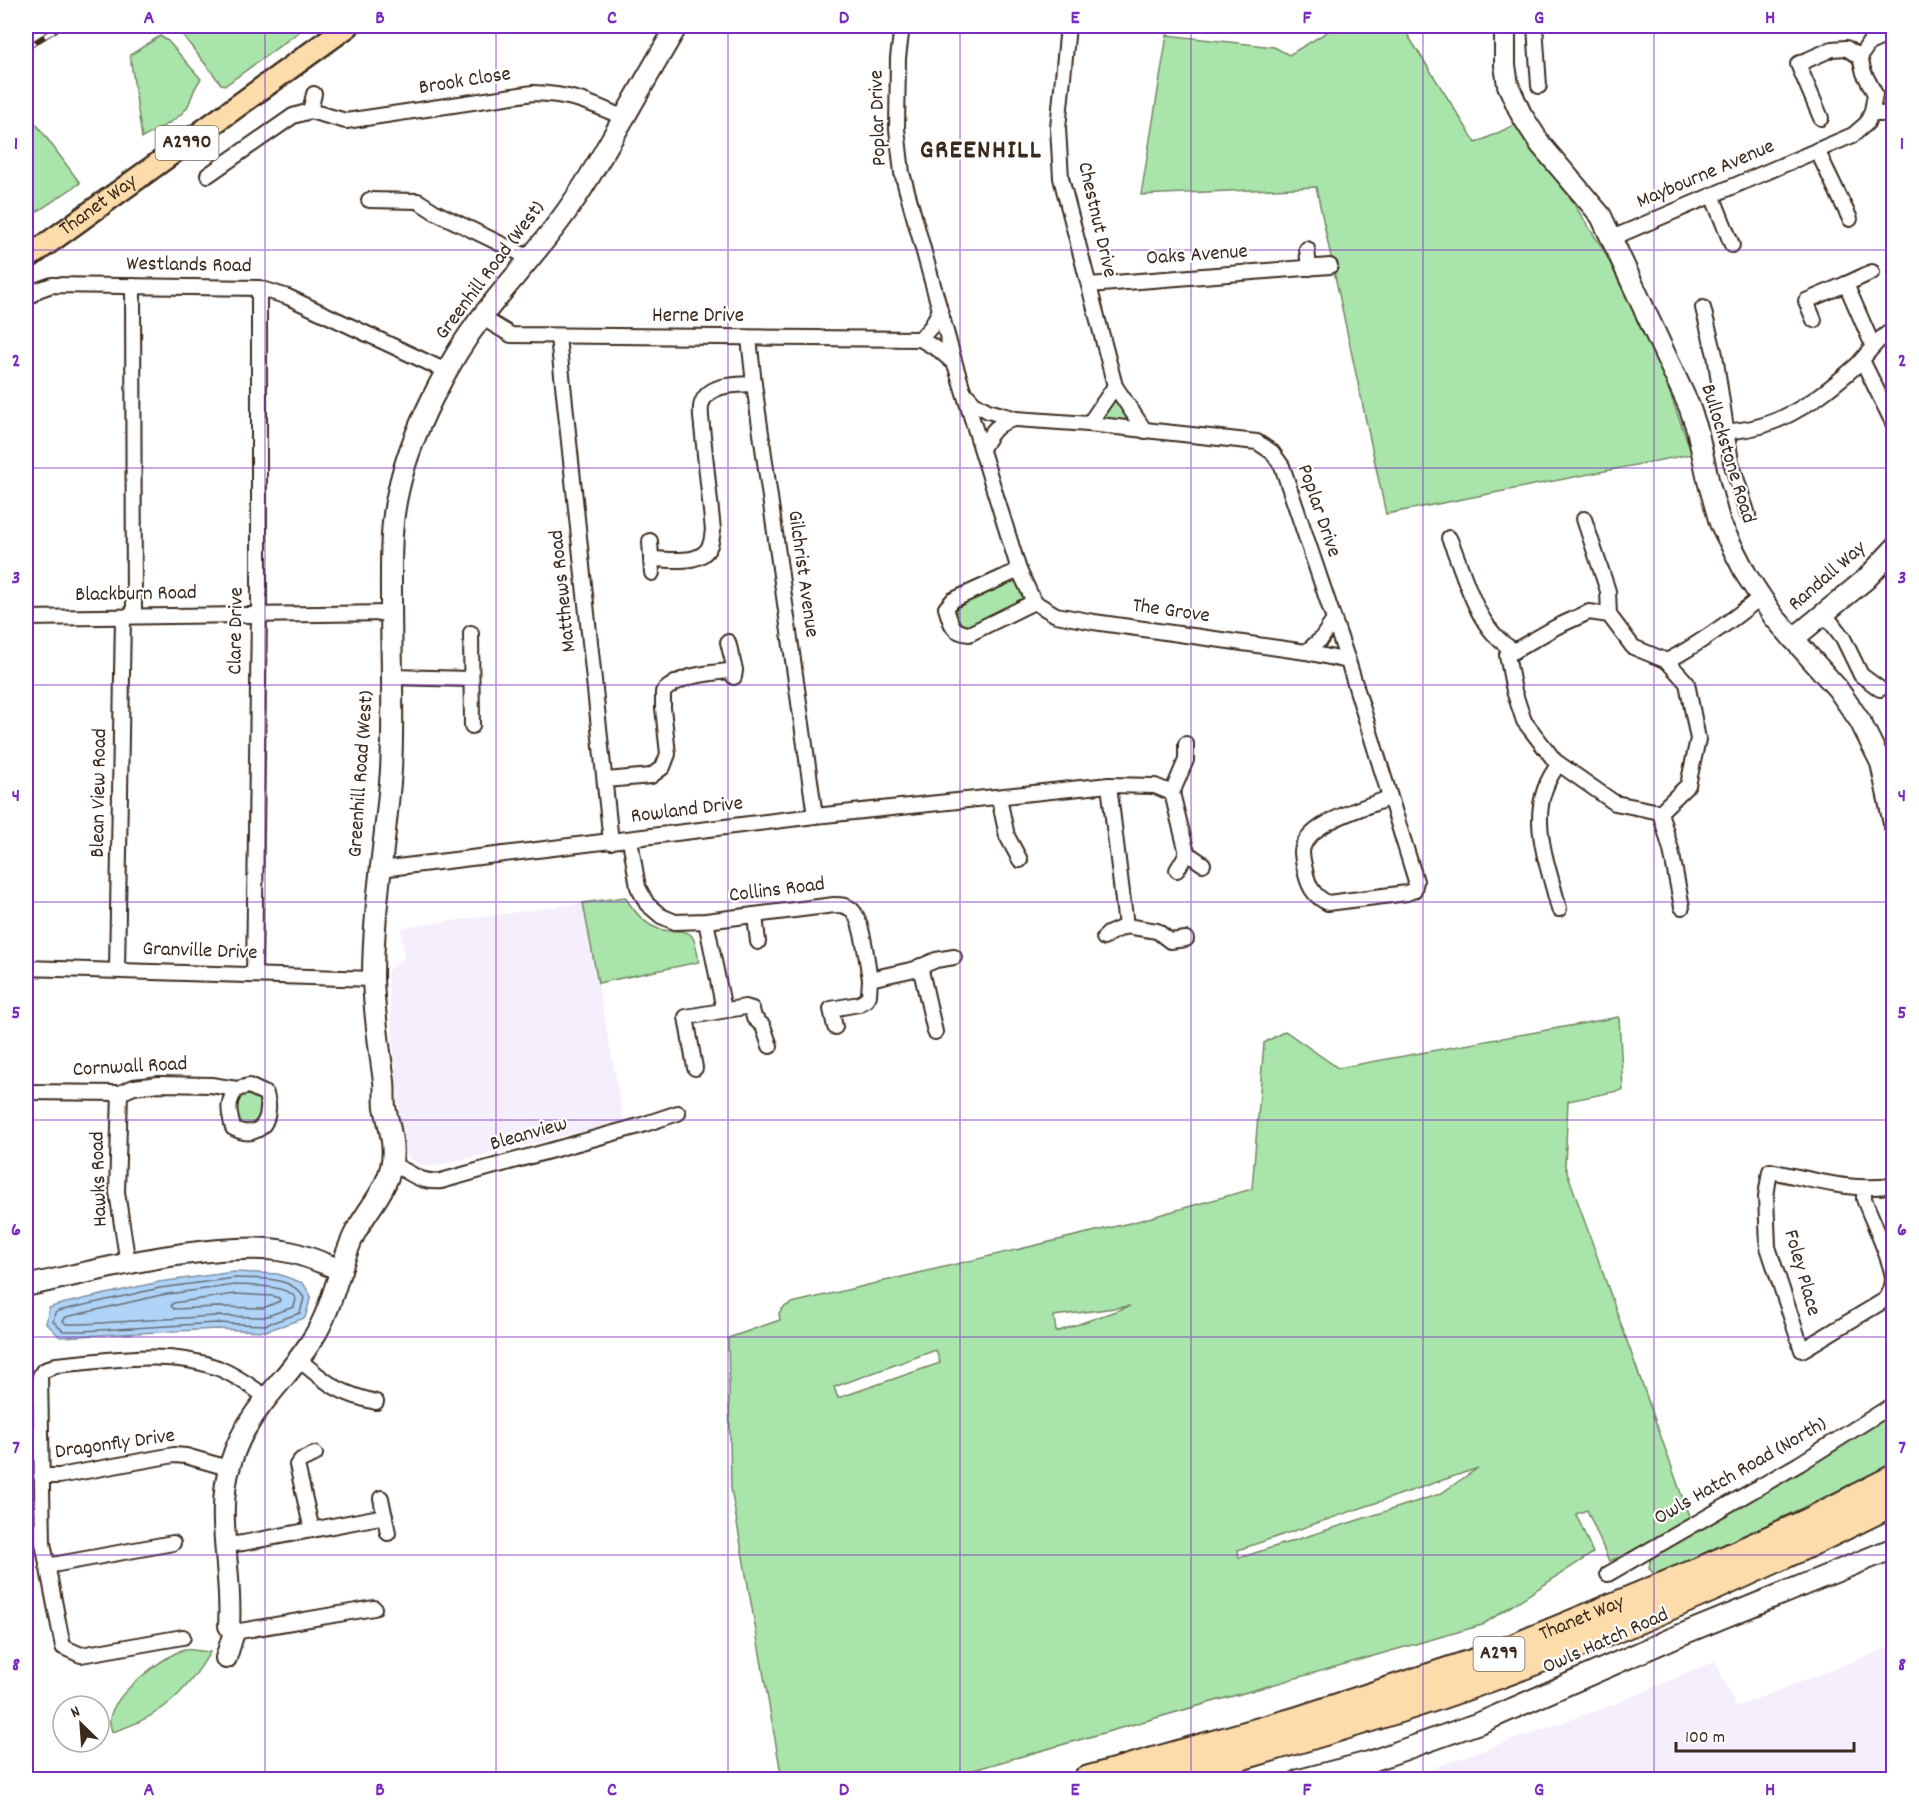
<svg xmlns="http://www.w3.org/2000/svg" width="1919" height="1805" viewBox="0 0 1919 1805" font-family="Dekko,sans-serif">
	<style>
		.built { fill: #f5eefc }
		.green { fill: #a9e4aa; stroke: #728764; stroke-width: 1.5; fill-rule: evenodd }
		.water { fill: #afd4f8; stroke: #8190a1; stroke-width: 1.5 }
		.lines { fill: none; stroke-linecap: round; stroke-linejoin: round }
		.shore { stroke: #696e75; stroke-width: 1.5 }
		.street-casing { stroke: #3b2a1e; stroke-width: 18 }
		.secondary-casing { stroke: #3b2a1e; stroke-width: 24 }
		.primary-casing { stroke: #3b2a1e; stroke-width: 26 }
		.highway-casing { stroke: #3b2a1e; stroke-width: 30 }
		.street { stroke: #fff; stroke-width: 14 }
		.secondary { stroke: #fff; stroke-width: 20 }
		.primary { stroke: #fddcac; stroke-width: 21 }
		.highway { stroke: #fddcac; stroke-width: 26 }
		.rail-casing { stroke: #3b2a1e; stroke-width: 6 }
		.rail { stroke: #fff; stroke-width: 4; stroke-dasharray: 11; stroke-linecap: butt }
		.grid { fill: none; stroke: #7b2cbf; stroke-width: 1.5; stroke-opacity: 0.55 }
		.labels { text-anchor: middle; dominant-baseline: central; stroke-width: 4.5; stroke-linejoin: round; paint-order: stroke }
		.shield { fill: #fff; stroke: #766a62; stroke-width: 1.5 }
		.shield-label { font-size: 20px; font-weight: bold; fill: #3b2a1e }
		.street-label { font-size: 21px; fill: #3b2a1e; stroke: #fff }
		.district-label { font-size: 27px; font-weight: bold; letter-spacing: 1.5px; fill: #3b2a1e; stroke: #fff }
		.neatline { fill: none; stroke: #7b2cbf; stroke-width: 2 }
		.grid-label { font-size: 20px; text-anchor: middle; font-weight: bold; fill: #7b2cbf }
	</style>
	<rect width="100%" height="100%" fill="#fff"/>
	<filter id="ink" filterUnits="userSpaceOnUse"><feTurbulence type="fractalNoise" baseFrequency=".0167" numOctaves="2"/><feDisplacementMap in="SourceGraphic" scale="12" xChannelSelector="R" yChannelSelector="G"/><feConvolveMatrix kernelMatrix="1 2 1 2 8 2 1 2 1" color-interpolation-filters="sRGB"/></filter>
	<g filter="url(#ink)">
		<g class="built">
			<polygon points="583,903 624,1122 431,1167 418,1164 403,1153 387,971 404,958 401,928"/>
			<polygon points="1893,1646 1893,1779 1402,1779 1615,1704 1715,1661 1736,1707"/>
		</g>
		<g class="green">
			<polygon points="179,26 307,26 226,85 221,84 177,28"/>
			<polygon points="1337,26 1402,26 1476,143 1521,122 1605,252 1663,374 1692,454 1386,514 1316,187 1141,195 1167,35 1274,47 1289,55"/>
			<path d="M 160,36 L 168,41 L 201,79 C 191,91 192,101 186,109 C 175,122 157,130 142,138 L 130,55 Z"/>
			<polygon points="26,110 80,183 26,219"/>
			<polygon points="1115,386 1145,431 1089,424"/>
			<polygon points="1019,570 1034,602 969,634 952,627 953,600"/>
			<path d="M 625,897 C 634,911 646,927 663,930 C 672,932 685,929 691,935 C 697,941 697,954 699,962 L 598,983 L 583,903 Z"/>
			<path d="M 1619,1017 L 1623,1090 L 1568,1101 L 1565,1166 L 1694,1530 L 1609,1561 L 1587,1510 L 1576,1514 L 1593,1553 L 1482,1625 L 942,1779 L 782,1779 L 731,1489 L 728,1338 L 780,1320 L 779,1313 L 784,1307 L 792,1303 L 1134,1222 L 1252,1189 L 1264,1043 L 1285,1031 L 1338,1068 ZM 1130,1306 L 1056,1332 L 1054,1316 ZM 936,1350 L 940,1363 L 838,1398 L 834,1387 ZM 1478,1468 L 1440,1494 L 1239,1558 L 1238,1550 Z"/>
			<polygon points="237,1089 266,1094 264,1125 233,1128"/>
			<polygon points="1893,1412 1893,1464 1661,1576 1653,1573 1649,1568 1651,1556"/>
			<path d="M 184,1649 L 210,1652 C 186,1694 159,1718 112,1732 C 111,1727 109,1723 110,1718 C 115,1692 161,1659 184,1649 Z"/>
		</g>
		<polygon class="water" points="234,1272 278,1274 303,1283 311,1296 305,1318 266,1331 217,1329 60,1337 46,1323 49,1308 57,1305 159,1282"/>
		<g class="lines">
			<g class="shore">
				<path d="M 235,1278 C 257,1279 292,1275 304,1298 L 300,1313 L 265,1325 L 217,1323 L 83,1331 L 63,1331 L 53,1321 L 55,1313 L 58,1311 L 160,1288 Z"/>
				<path d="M 235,1285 C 250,1286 288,1284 296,1299 L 294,1307 L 264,1317 L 216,1316 L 83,1324 L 66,1324 L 63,1321 L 66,1317 L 161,1295 Z"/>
				<polygon points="235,1294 273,1296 279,1298 280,1301 263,1308 217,1307 174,1309 171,1306 173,1303"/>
			</g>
			<g class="street-casing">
				<g id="street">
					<polyline points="902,26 898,58 897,129 902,173 955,364 1019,570 1034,602 1056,615 1094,622 1306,652 1348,661"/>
					<polyline points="1068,26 1058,128 1061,178 1115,386 1145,431"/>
					<polyline points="1535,26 1539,86"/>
					<polyline points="310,111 314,94"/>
					<polyline points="1872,111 1880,114 1894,113"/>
					<polyline points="1821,118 1798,64 1832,49 1846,48 1860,57"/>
					<polyline points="1817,150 1850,219"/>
					<path d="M 208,175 L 293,116 L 310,111 L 346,121 L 533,93 C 571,94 589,102 624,118"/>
					<polyline points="1712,195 1732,245"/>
					<polyline points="369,200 418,201 435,212 530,258"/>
					<polyline points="1612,238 1853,135 1867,123 1872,111 1875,94 1864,73 1860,57 1869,43 1894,32"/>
					<polyline points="1307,249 1309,268"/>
					<polyline points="1872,272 1846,284 1873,346"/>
					<polyline points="1089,285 1330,266"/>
					<polyline points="133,286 134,616"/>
					<polyline points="26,299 38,290 52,285 259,288 288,297 446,371"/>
					<polyline points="1703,308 1715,355 1731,462 1748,515"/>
					<polyline points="481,317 511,335 920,339 939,350 955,364"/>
					<polyline points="1814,320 1806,301 1846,284"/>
					<polyline points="558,337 611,842"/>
					<polyline points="749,338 754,384 815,816"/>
					<polyline points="920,339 931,327 940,310"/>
					<polyline points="1862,360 1894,425"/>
					<path d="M 964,392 L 974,403 L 988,411 L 1016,419 L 1089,424 L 1257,442 L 1272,452 L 1282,466 L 1348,661 L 1416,881 L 1414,890 L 1407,893 L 1328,903 C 1313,896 1308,885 1305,870 C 1304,865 1302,857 1302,852 C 1304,823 1367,807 1389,798"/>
					<polyline points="1089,424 1115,386"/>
					<path d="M 1727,432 C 1739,430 1752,429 1764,425 C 1799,414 1830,389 1857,365 C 1869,353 1878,337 1894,330"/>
					<path d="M 983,447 C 991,432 998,422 1015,419"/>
					<polyline points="1584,519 1608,591 1609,615"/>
					<path d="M 1449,538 C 1466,575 1475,630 1515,651"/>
					<polyline points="650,541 652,573"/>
					<path d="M 651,559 C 669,559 702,566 710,545 C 712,541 712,535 713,530 L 701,417 C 701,413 700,407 702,403 C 709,383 737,385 754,384"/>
					<path d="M 1019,570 L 953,600 L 946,608 C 951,623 951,632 969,634 L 1034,602"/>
					<polygon points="1589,612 1609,615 1633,647 1667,661 1687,683 1698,739 1688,785 1660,812 1615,803 1555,761 1524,721 1514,691 1507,655 1556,627"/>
					<polyline points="1824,613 1843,638 1861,675 1880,689"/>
					<polyline points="26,618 391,613"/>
					<polyline points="471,633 472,726"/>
					<polyline points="728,642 735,670 734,677"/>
					<polyline points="1306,652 1321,639 1334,620"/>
					<path d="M 1667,661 C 1701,643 1731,621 1761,597"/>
					<polyline points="392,677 471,679"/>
					<polyline points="1186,744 1186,760 1172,793 1187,853 1203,864"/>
					<path d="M 1559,764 C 1523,809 1547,859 1559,909"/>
					<path d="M 606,780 L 651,776 L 663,767 L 668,754 L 663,708 L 663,692 C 682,673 710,674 735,670"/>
					<polyline points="1109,785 1126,926 1157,931 1170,941 1186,939"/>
					<polyline points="999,798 1007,836 1020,860"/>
					<polyline points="1660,812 1671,850 1682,907"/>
					<path d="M 630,840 L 638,887 L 647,904 L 661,916 L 675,922 L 706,921 L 834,905 C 841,905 846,905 852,910 C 863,920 867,963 870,979 L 869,995 L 866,1000 L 859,1004 L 831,1009 L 835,1027"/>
					<polyline points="381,869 815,816 1109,785 1155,786 1172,793"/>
					<polyline points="1177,870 1187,853"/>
					<polyline points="755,915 758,942"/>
					<polyline points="706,921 724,1010"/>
					<polyline points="1104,938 1108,934 1126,926"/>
					<polyline points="920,966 935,1032"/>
					<polyline points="26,968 373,979"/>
					<polyline points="117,970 123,617"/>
					<polyline points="254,975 259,615 259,288"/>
					<polyline points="870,979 915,969 936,960 954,957"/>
					<polyline points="695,1068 686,1017 745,1007 752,1009 754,1018 763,1026 770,1046"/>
					<path d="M 26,1092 L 120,1093 L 134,1087 L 159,1084 L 211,1085 L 237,1089 L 249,1086 L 266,1094 C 267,1099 269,1105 268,1109 C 267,1130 251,1138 233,1128 C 229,1112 226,1102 237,1089"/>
					<polyline points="120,1093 117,1192 128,1264"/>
					<path d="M 392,1165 C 412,1171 416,1183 441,1181 L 639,1126 L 678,1113"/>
					<path d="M 1864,1188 L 1864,1199 C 1871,1218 1891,1259 1893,1278 C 1893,1287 1890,1294 1885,1300 L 1802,1350 L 1768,1247 L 1766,1196 L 1770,1171 C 1811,1179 1853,1193 1894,1185"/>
					<path d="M 298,1359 C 327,1383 337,1393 376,1402"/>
					<polyline points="41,1476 59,1476 174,1455 186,1456 228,1468"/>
					<polyline points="381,1498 388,1533"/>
					<polyline points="312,1530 297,1465 301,1460 315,1454"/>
					<polyline points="226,1545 243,1543 385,1516"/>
					<polyline points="47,1566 173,1543"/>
					<polyline points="1608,1574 1799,1464 1894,1404"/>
					<polyline points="234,1632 374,1608"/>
					<path d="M 183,1637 L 81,1655 L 63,1647 L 43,1543 L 40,1376 L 43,1371 L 56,1365 C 108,1361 167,1349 218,1368 C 235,1375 251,1386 266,1397"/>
				</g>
			</g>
			<g class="secondary-casing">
				<g id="secondary">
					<polyline points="1505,26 1505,65 1508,85 1521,114 1541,145 1601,216 1689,406 1697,429 1709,484 1720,523 1747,576 1774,617 1837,688 1860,721 1881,763 1894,824"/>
					<polyline points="1793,639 1866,579 1894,549"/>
					<path d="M 26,1286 C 90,1272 154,1255 220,1250 C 241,1249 263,1247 284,1251 C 304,1254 322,1263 341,1270"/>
					<path d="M 226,1658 L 234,1632 L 229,1626 C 233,1572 214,1514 231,1462 C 247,1409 285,1383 312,1340 C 333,1308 338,1269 354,1235 C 366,1211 385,1193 391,1167 C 396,1147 389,1127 385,1107 C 384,1098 385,1090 384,1081 C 379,1047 374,1012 373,978 C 373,908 386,839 391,770 C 394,712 391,654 391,596 C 391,562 390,526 398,492 C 410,435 448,360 484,314 C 513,277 545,243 571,205 C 591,177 607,146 625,116 C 642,86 659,56 677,26"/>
					<polyline points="1299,1780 1369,1762 1482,1722 1673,1638 1894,1548"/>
				</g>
			</g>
			<g class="primary-casing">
				<g id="primary">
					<path id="s1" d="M 26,259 L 348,26"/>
				</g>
			</g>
			<g class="highway-casing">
				<g id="highway">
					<path id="s2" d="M 1086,1780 L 1295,1721 L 1493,1656 L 1699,1571 L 1808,1522 L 1894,1478"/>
					<path d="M 1161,1780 C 1274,1746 1388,1716 1499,1675 C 1634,1625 1765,1567 1894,1502"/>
				</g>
			</g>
			<use href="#street" class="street"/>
			<use href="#secondary" class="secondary"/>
			<use href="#primary" class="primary"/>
			<use href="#highway" class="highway"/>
			<g class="rail-casing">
				<polyline id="rail" points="26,48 61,26"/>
			</g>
			<use href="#rail" class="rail"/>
		</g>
	</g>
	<path class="grid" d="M 265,26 L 265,1780M 496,26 L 496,1780M 728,26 L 728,1780M 960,26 L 960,1780M 1191,26 L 1191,1780M 1423,26 L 1423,1780M 1654,26 L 1654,1780M 26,250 L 1894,250M 26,468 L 1894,468M 26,685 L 1894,685M 26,902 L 1894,902M 26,1120 L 1894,1120M 26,1337 L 1894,1337M 26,1555 L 1894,1555"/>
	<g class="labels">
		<g class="shield">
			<rect x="155.5" y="126" width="63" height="34" rx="4.5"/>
			<rect x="1473.5" y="1637" width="51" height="34" rx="4.5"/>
		</g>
		<g class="shield-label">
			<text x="187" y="143">A2990</text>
			<text x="1499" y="1654">A299</text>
		</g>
		<g class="street-label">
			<text transform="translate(465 82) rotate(-9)">Brook Close</text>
			<text transform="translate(879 118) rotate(-92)">Poplar Drive</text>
			<text transform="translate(1706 175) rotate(-23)">Maybourne Avenue</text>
			<text stroke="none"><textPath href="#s1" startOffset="90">Thanet Way</textPath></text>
			<text transform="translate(1096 220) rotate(77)">Chestnut Drive</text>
			<text transform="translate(1197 256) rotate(-4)">Oaks Avenue</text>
			<text transform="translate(189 266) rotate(1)">Westlands Road</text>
			<text transform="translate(491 271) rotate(-53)">Greenhill Road (West)</text>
			<text x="698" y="317">Herne Drive</text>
			<text transform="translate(1727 454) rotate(73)">Bullockstone Road</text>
			<text transform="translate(1318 511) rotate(71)">Poplar Drive</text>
			<text transform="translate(802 574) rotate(82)">Gilchrist Avenue</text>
			<text transform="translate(1828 577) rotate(-41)">Randall Way</text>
			<text transform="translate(564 591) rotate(-96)">Matthews Road</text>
			<text transform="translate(136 595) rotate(-1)">Blackburn Road</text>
			<text transform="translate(1171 612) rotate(8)">The Grove</text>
			<text transform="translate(237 631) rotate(-89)">Clare Drive</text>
			<text transform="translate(362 774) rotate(-86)">Greenhill Road (West)</text>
			<text transform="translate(100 793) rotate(-89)">Blean View Road</text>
			<text transform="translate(687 811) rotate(-7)">Rowland Drive</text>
			<text transform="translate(777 891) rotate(-7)">Collins Road</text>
			<text transform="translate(200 952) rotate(2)">Granville Drive</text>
			<text transform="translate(130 1068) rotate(-3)">Cornwall Road</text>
			<text transform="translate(529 1135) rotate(-16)">Bleanview</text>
			<text transform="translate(100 1179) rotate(-92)">Hawks Road</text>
			<text transform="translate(1801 1273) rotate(74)">Foley Place</text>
			<text transform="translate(115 1445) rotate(-8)">Dragonfly Drive</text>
			<text transform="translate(1741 1472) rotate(-30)">Owls Hatch Road (North)</text>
			<text stroke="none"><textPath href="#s2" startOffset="522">Thanet Way</textPath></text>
			<text transform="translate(1606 1642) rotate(-24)">Owls Hatch Road</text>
		</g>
		<g class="district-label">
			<text x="981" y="151">GREENHILL</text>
		</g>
	</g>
	<rect width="1919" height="1805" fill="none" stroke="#fff" stroke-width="66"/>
	<g transform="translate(81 1724) rotate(335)"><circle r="28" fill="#ffffff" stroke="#b1aaa5" stroke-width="1.5"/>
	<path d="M0-4.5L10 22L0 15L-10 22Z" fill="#3b2a1e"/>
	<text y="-9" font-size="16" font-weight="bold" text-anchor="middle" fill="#3b2a1e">N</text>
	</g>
	<path d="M1676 1742v9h178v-9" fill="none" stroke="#3b2a1e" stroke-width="3"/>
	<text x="1685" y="1742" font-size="18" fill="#3b2a1e" stroke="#ffffff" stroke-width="4.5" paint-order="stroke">100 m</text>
	<rect x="33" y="33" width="1853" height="1739" class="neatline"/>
	<g class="grid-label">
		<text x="149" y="23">A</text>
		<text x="380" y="23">B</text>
		<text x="612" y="23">C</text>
		<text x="844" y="23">D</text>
		<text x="1075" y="23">E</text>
		<text x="1307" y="23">F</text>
		<text x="1539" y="23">G</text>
		<text x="1770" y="23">H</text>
		<text x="16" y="149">1</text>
		<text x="1902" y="149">1</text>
		<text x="16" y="366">2</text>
		<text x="1902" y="366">2</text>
		<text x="16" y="583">3</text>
		<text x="1902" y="583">3</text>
		<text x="16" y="801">4</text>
		<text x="1902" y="801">4</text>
		<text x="16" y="1018">5</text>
		<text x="1902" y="1018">5</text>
		<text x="16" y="1235">6</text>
		<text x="1902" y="1235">6</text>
		<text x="16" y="1453">7</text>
		<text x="1902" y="1453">7</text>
		<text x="16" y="1670">8</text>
		<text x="1902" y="1670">8</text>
		<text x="149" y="1795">A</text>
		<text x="380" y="1795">B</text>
		<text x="612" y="1795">C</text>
		<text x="844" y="1795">D</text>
		<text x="1075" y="1795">E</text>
		<text x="1307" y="1795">F</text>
		<text x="1539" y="1795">G</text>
		<text x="1770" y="1795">H</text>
	</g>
</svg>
